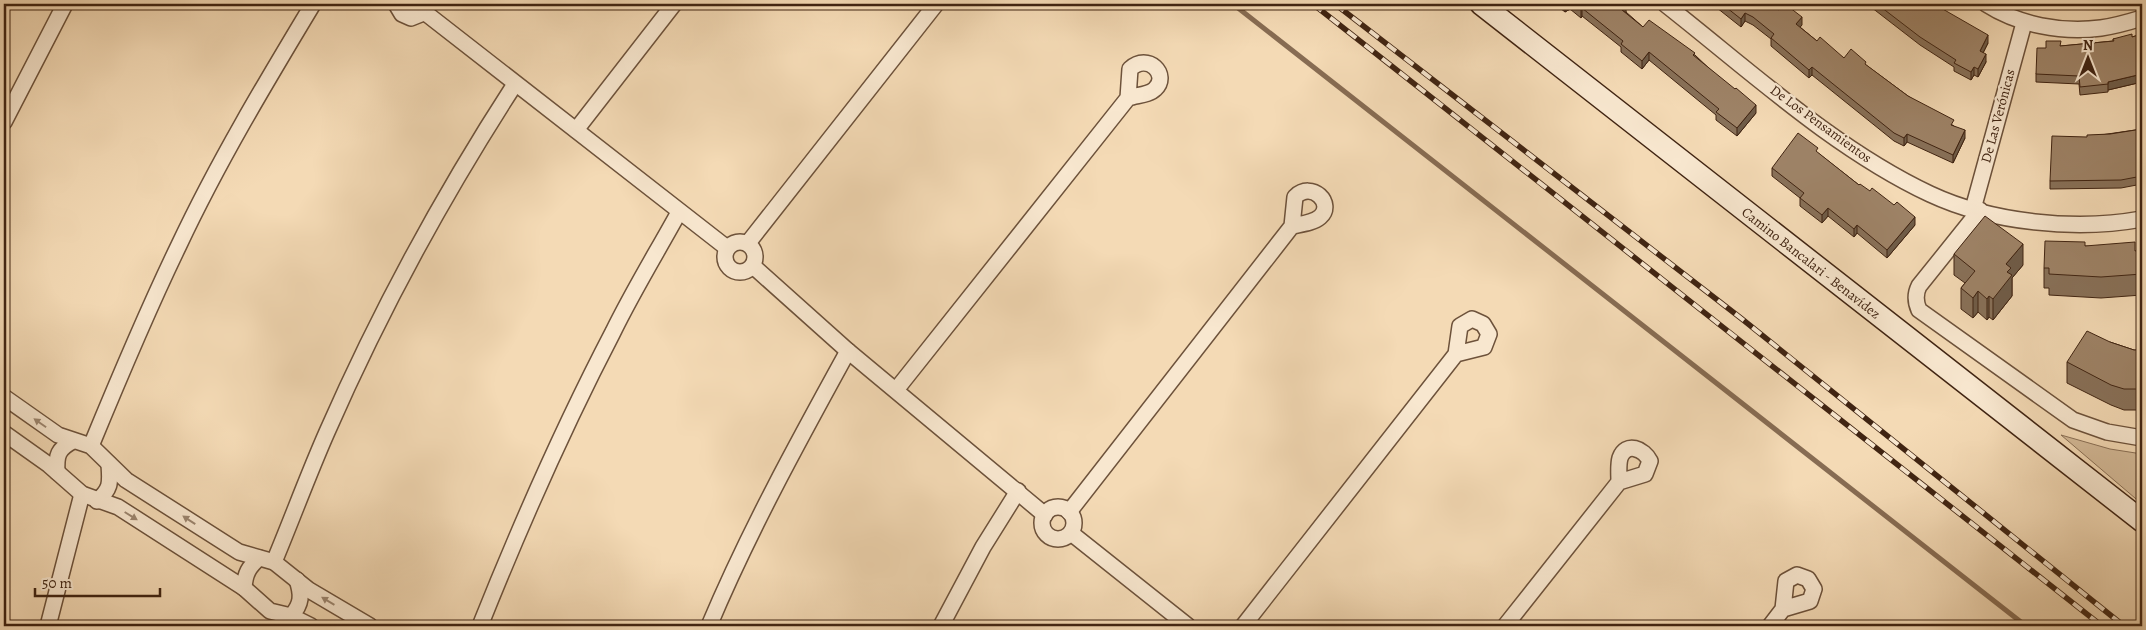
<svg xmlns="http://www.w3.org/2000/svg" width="2146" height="630" viewBox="0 0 2146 630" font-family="Alegreya,serif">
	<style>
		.green { fill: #d5bb99; stroke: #8a7056 }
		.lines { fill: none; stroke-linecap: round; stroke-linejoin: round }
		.stream { stroke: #876c53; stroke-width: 5 }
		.minor-casing { stroke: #6d523b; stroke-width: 18 }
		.secondary-casing { stroke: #402412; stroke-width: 24 }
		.minor { stroke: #f8e7cf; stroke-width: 15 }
		.secondary { stroke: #f8e7cf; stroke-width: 21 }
		.rail-casing { stroke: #402412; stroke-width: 5.5 }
		.rail { stroke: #f8e7cf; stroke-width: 4; stroke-dasharray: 11; stroke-linecap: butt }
		.wall { fill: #887159; stroke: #402412 }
		.shaded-wall { fill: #6f5c48; stroke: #402412 }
		.building { fill: #9e8367; stroke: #402412 }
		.oneway { fill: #9c8670 }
		.labels { text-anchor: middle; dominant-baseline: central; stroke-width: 5; stroke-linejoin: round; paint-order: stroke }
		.street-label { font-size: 14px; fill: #402412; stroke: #f8e7cf }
	</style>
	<rect width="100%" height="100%" fill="#f4dab5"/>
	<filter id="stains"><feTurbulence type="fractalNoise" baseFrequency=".004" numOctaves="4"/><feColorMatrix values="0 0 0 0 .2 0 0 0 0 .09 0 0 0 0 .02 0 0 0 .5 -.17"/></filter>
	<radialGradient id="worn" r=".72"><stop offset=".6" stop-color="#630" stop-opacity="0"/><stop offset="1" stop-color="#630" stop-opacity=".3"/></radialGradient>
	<polygon class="green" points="2061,435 2110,449 2142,454 2142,504"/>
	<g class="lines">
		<polyline class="stream" points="1233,4 2026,626"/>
		<g class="minor-casing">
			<g id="minor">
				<polyline points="396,4 402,14 411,18 421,14 427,4"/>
				<path d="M 1665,4 C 1748,69 1834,149 1930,194 C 1992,223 2076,231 2142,219"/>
				<path d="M 1986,4 C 2019,25 2061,33 2101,28 C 2115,26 2129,22 2142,18"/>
				<polyline points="423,11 727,248"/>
				<polyline points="4,122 65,4"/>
				<polyline points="576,130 674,4"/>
				<polyline points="1973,209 2024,23"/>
				<path d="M 1980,210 L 1919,286 C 1915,294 1915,301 1919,310 L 2073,420 L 2107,432 L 2142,438"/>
				<circle cx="740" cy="257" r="15"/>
				<polyline points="748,243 936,4"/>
				<polyline points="753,266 848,351 1045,515"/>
				<path d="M 896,390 L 1128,98 C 1136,95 1149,95 1155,89 C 1170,75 1148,52 1130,69 L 1128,98"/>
				<polyline points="4,397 58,435 91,446 126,480 239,552 274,562 309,590 370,626"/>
				<polyline points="4,433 49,465 82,494 118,507 244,588 270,611 291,616 311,626"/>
				<path d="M 91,446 C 119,378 147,311 179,245 C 218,162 266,82 313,4"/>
				<path d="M 57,472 C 56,455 58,449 73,441"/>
				<path d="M 97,501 C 112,488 110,482 109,464"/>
				<circle cx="1058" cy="523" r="16"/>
				<path d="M 1069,512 L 1292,226 C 1301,224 1313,223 1320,217 C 1335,204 1312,180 1295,197 L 1292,226"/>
				<polyline points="1071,533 1188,626"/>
				<path d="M 274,562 C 292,519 308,475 327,432 C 380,311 443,195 515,84"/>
				<path d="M 244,588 C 245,573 249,567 259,558"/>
				<path d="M 291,616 C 302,604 302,595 297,580"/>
				<polyline points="48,626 82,494"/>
				<path d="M 480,626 C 520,526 563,428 613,332 C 633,291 657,252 679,212"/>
				<path d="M 709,626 C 749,531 798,442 848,351"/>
				<polyline points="941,626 983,547 1018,491"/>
				<polyline points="1243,626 1456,354 1460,326 1472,319 1483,324 1489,334 1484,347 1456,354"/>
				<path d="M 1505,626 L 1619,482 L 1645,474 L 1650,461 C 1644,449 1626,441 1620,458 C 1618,465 1619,474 1619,482"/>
				<polyline points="1770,626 1783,609 1786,581 1797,575 1808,579 1814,589 1810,601 1783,609"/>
			</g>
		</g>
		<g class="secondary-casing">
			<polyline id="secondary" points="1481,4 2142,521"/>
		</g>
		<use href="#minor" class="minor"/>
		<use href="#secondary" class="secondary"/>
		<g class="rail-casing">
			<g id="rail">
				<polyline points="1313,4 2102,626"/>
				<polyline points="1335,4 1742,319 2124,626"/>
			</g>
		</g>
		<use href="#rail" class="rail"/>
	</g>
	<g class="wall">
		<polygon points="1555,4 1624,4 1626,12 1643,27 1695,55 1756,113 1737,136 1716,120 1716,115 1649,60 1642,69 1621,52 1621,47 1582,16 1581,18 1570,9 1565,12"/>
		<polygon points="1712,4 1771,4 1802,25 1800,27 1817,41 1844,58 1866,65 1908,96 1954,126 1965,138 1953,163 1907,142 1904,146 1894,141 1812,75 1809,78 1771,46 1771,39 1753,25 1745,21 1741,27"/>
		<polygon points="1867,4 1934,4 1988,43 1983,53 1986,62 1978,77 1974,75 1971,80 1954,71 1954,67 1920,45"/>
		<polygon points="2142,34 2142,82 2108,90 2108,92 2080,95 2079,84 2036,82 2036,74 2046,48 2061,46 2113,41 2113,39 2132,37"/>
		<polygon points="2142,129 2142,184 2121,188 2050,189 2050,181 2087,137"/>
		<polygon points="1818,153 1859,185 1915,225 1887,258 1857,233 1854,237 1828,216 1822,223 1800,206 1800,198 1772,176 1772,168"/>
		<polygon points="2085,246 2135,251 2142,250 2142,295 2101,298 2049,295 2049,288 2044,288 2044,268"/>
		<polygon points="1954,254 2023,265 2012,278 2012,296 1993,320 1989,317 1987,320 1978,312 1973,318 1961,309 1961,288 1965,283 1954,275"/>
		<polygon points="2110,342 2134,350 2142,350 2142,410 2124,410 2111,405 2067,383 2067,362"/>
	</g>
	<g class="shaded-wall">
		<polygon points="1565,4 1570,4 1570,9 1565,12"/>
		<polygon points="1626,5 1626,13 1622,10"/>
		<polygon points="1582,8 1582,16 1581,18 1581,9"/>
		<polygon points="1745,13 1745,21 1741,27 1741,19"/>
		<polygon points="1802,17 1802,25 1796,32 1796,24"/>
		<polygon points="1988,35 1988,43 1980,59 1980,51"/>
		<polygon points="1649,52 1649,60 1642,69 1642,61"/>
		<polygon points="1986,54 1986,62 1978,77 1978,69"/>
		<polygon points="1812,67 1812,75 1809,78 1809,70"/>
		<polygon points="1974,67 1974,75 1971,80 1971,72"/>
		<polygon points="2142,74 2142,82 2108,90 2108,82"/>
		<polygon points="1756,105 1756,113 1737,136 1737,128"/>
		<polygon points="1965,130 1965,138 1953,163 1953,155"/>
		<polygon points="1907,134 1907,142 1904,146 1904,138"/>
		<polygon points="1828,208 1828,216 1822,223 1822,215"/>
		<polygon points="1915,217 1915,225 1887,258 1887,250"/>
		<polygon points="1857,225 1857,233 1854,237 1854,229"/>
		<polygon points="2023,244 2023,265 2012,278 2012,296 1993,320 1993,299 2006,264"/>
		<polygon points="1978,291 1978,312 1973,318 1973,298"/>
		<polygon points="1989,296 1989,317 1987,320 1987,299"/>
	</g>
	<g class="building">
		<polygon points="1574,4 1624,4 1626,5 1622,10 1643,27 1649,20 1695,53 1693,55 1735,89 1736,88 1756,105 1737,128 1716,112 1719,109 1649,52 1642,61 1621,44 1623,41 1582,8 1581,9"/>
		<polygon points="1722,4 1771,4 1779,10 1783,4 1785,4 1802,17 1796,24 1817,41 1820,37 1844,58 1851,49 1866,62 1865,64 1908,96 1954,120 1951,125 1965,130 1953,155 1907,134 1904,138 1894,133 1812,67 1809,70 1771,38 1774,34 1753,17 1745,13 1741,19"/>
		<polygon points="1877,4 1934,4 1988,35 1980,51 1986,54 1978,69 1974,67 1971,72 1954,63 1956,60 1920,37"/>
		<polygon points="2132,34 2132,37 2142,34 2142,74 2108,82 2108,84 2080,87 2079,76 2036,74 2037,48 2046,48 2046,41 2061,41 2060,46 2114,41 2113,39"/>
		<polygon points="2142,129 2142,176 2121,180 2050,181 2052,136 2087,137 2087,135 2110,134"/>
		<polygon points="1798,133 1818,148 1816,151 1859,185 1860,184 1870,191 1872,188 1894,205 1897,202 1915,217 1887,250 1857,225 1854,229 1828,208 1822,215 1800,198 1804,193 1772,168"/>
		<polygon points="1985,216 2023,244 2006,264 2011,268 2007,272 2012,275 1993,299 1989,296 1987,299 1978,291 1973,298 1961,288 1975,271 1954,254"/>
		<polygon points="2045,241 2085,242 2085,246 2135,242 2135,251 2142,250 2142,274 2101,277 2049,274 2049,268 2044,268"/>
		<polygon points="2087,331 2110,342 2134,350 2142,350 2142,389 2124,389 2111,385 2067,362"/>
	</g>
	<defs><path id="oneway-solid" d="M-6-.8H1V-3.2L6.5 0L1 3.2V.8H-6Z" transform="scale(1.25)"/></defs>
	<g class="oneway">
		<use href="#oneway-solid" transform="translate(40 423) rotate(-145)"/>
		<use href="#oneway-solid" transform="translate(131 516) rotate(32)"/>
		<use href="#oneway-solid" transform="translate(189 520) rotate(-147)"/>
		<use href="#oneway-solid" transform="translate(328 601) rotate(-149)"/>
	</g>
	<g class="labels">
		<g class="street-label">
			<text transform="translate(1998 116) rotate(-75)">De Las Verónicas</text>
			<text transform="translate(1821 124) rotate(36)">De Los Pensamientos</text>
			<text transform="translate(1811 263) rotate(38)">Camino Bancalari - Benavídez</text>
		</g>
	</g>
	<rect width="2146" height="630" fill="none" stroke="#f4dab5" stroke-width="20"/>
	<rect x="5" y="5" width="2136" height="620" fill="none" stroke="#402412" stroke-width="2.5"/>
	<rect x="10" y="10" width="2126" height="610" fill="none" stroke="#402412"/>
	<g transform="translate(2088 58)" stroke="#f8e7cf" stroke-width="4" paint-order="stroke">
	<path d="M0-4L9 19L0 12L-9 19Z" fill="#402412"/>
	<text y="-8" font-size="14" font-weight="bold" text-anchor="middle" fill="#402412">N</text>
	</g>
	<path d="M35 588v8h125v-8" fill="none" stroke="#402412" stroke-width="2.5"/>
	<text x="42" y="588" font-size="15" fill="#402412" stroke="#f8e7cf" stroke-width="4" paint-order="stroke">50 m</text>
	<rect width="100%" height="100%" filter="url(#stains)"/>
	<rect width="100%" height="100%" fill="url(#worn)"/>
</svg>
